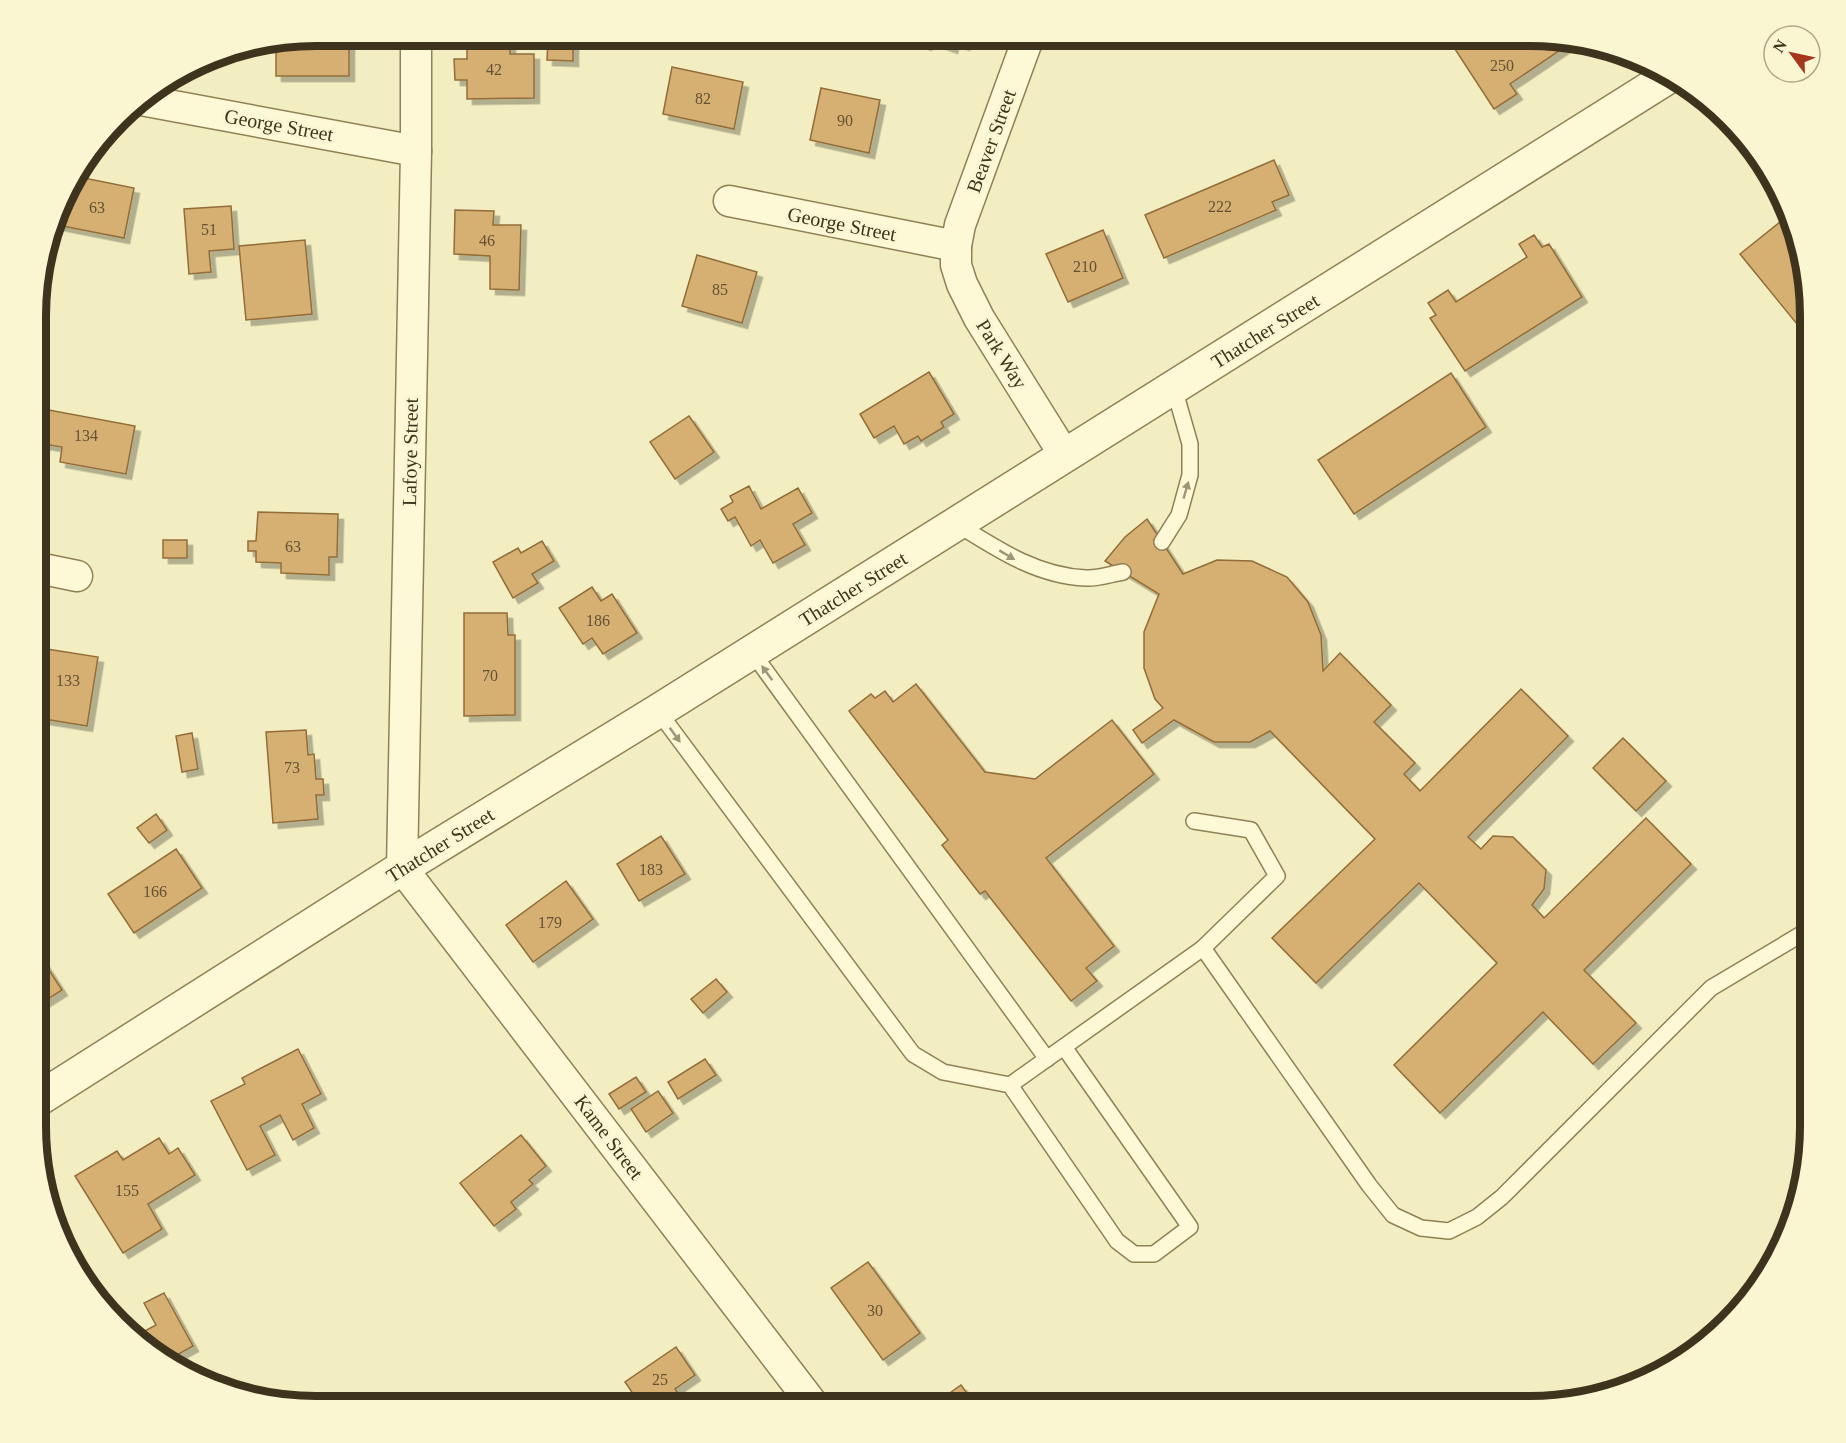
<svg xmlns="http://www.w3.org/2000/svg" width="1846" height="1443" viewBox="0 0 1846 1443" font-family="'Times New Roman',serif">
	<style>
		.building { fill: #d6af73; stroke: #926d39; stroke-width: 1.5; filter: url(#shadow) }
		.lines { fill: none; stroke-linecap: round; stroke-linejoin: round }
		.service-casing { stroke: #908056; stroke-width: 18 }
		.minor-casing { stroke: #908056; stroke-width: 33 }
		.tertiary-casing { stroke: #908056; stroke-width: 36 }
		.service { stroke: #fdf8d6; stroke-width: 15 }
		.minor { stroke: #fdf8d6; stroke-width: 30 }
		.tertiary { stroke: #fdf8d6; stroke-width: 33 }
		.oneway { fill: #9e9679 }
		.labels { text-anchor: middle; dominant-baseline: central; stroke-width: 6; stroke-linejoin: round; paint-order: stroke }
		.number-label { font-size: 16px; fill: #645232 }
		.street-label { font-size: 20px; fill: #3e331c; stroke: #faf6d2 }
		.rim { fill: none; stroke: #3e331c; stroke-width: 8 }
	</style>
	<defs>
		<filter id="shadow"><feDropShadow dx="5.5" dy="5.5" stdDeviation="0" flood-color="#0004"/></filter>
	</defs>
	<rect width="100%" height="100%" fill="#f3eec1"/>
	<g class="building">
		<polygon points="316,36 349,36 349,76 276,76 276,43"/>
		<polygon points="903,36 967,36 964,45 954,41 952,48 928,39 926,45"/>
		<polygon points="1468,37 1548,37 1572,42 1510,84 1517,94 1494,109 1453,46"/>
		<polygon points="548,41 573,41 573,61 547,60"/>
		<polygon points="510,43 510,54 534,54 534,98 467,99 467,80 455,80 454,59 467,59 467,44"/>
		<polygon points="672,67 743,82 734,129 663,114"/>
		<polygon points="821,88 880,100 869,153 810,140"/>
		<polygon points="1274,160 1289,195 1272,202 1276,210 1164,258 1145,215"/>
		<polygon points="74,176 134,188 124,238 57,225"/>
		<polygon points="231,206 234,249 209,251 211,272 189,274 184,209"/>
		<polygon points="455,210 494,211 493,225 521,225 519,290 490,289 490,256 454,254"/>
		<polygon points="1790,214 1810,316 1810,340 1740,254"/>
		<polygon points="1103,230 1123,278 1068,302 1046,254"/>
		<polygon points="1534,235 1542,247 1549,244 1582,297 1465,371 1430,318 1436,315 1428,303 1448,290 1456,302 1527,257 1519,244"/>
		<polygon points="305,240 312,314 246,320 239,246"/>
		<polygon points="697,255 757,272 742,323 682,306"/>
		<polygon points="929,372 954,414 941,422 944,427 921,441 918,436 904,444 894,426 874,438 860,414"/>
		<polygon points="1451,373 1486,427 1354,514 1318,460"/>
		<polygon points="38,408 135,426 126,474 60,462 62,447 44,444 43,451 38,450"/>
		<polygon points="689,416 714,452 675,479 650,442"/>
		<polygon points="749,486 761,509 798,488 812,513 793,524 805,545 773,563 760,540 751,546 735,517 728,521 721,509 733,502 730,496"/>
		<polygon points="258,512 338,514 337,557 329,557 329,575 281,573 281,563 256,562 256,551 248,551 248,541 256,541"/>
		<polygon points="1147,519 1183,574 1217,560 1252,561 1287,577 1308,602 1321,635 1323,671 1340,653 1391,705 1374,722 1415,763 1404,774 1420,791 1521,689 1568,736 1468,837 1481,849 1493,836 1513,837 1546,870 1544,889 1532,905 1544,918 1646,818 1691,864 1584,970 1636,1023 1593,1064 1543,1012 1440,1113 1394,1065 1497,963 1419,883 1316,983 1272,938 1375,839 1270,731 1250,742 1214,742 1174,720 1142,743 1133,730 1163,708 1155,699 1144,668 1144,632 1159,594 1105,561 1125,537"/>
		<rect x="163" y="540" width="24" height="18"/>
		<polygon points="542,541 554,561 532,574 538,583 513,598 493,562 518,548 521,553"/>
		<polygon points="592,587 601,601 612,594 637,633 603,654 592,638 583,644 559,608"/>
		<polygon points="464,613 507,613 508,635 515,635 515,715 464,716"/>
		<polygon points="47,649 98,657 87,726 38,718 38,702"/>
		<polygon points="916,684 985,772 1035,779 1112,720 1154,774 1046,858 1114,946 1086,968 1097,981 1071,1001 985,891 980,894 942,845 948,840 849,711 871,694 875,698 885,691 893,702"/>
		<polygon points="306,730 308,755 314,754 316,779 323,779 324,795 316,795 318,819 273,823 266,732"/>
		<polygon points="192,733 198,769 182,772 176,736"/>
		<polygon points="1623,738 1666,781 1636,811 1593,768"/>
		<polygon points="156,814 167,830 149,843 137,828"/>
		<polygon points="661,836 685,874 639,901 617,864"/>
		<polygon points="176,849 202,888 134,933 108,894"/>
		<polygon points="566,881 593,919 533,962 506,925"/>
		<polygon points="40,956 62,990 37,1006 37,958"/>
		<polygon points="716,979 727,992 703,1013 691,999"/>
		<polygon points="298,1049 321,1094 302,1104 314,1128 293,1140 280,1115 260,1126 275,1155 247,1170 211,1101 245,1084 242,1078"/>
		<polygon points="705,1059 716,1075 678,1099 668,1082"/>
		<polygon points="636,1077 646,1092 619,1109 609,1094"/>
		<polygon points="658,1091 673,1113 646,1132 631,1109"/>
		<polygon points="521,1135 546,1166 529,1180 533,1184 511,1202 516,1209 494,1226 460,1183"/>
		<polygon points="159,1138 169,1154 178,1148 195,1175 148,1204 162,1229 123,1253 75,1176 117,1151 123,1160"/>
		<polygon points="868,1262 920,1333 883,1360 831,1288"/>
		<polygon points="164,1293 193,1346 168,1360 150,1349 141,1333 156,1325 144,1303"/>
		<polygon points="676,1347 695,1375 675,1389 680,1396 665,1407 642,1407 625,1382"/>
		<polygon points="961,1385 977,1407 930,1407"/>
	</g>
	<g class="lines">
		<g class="service-casing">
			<g id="service">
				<path d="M 957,524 C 997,549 1037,576 1086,578 C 1097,579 1111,574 1123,572"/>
				<polyline points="1162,542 1179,515 1190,475 1190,444 1174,388"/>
				<polyline points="752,652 1047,1059"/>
				<polyline points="658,711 913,1054 943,1072 1010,1085 1203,948 1369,1185 1393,1215 1421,1228 1449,1231 1477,1217 1502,1197 1711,988 1810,929"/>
				<polyline points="1194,821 1251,830 1277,876 1203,948"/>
				<polyline points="1010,1085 1117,1241 1134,1254 1154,1254 1190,1227 1064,1047"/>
			</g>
		</g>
		<g class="minor-casing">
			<g id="minor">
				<polyline points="416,36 416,151 402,868 815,1407"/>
				<polyline points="1029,36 960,225 956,246 956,265 962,284 979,318 1065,456"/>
				<polyline points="141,100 416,151"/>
				<polyline points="729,201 956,246"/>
				<polyline points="38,568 77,576"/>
			</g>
		</g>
		<g class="tertiary-casing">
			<polyline id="tertiary" points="37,1100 402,868 658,711 1668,77"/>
		</g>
		<use href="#service" class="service"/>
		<use href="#minor" class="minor"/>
		<use href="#tertiary" class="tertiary"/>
	</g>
	<defs><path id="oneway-solid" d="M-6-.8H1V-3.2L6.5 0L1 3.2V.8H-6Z" transform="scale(1.5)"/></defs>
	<g class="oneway">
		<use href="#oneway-solid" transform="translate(1186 490) rotate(-74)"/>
		<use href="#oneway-solid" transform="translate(1007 555) rotate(31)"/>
		<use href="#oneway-solid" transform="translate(767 673) rotate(-126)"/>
		<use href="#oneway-solid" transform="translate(675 735) rotate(54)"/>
	</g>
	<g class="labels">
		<g class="number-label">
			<text x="1502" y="65">250</text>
			<text x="494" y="69">42</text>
			<text x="703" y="98">82</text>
			<text x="845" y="120">90</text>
			<text x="1220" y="206">222</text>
			<text x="97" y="207">63</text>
			<text x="209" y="229">51</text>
			<text x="487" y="240">46</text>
			<text x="1085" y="266">210</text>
			<text x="720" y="289">85</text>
			<text x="86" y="435">134</text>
			<text x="293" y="546">63</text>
			<text x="598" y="620">186</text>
			<text x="490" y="675">70</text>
			<text x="68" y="680">133</text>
			<text x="292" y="767">73</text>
			<text x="651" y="869">183</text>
			<text x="155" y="891">166</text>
			<text x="550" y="922">179</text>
			<text x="127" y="1190">155</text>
			<text x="875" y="1310">30</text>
			<text x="660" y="1379">25</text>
		</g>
		<g class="street-label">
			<text transform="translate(279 125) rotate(10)">George Street</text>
			<text transform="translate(991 141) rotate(-70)">Beaver Street</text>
			<text transform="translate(842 224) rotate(11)">George Street</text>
			<text transform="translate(1265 331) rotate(-32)">Thatcher Street</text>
			<text transform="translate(1002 354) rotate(58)">Park Way</text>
			<text transform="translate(410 452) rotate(-89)">Lafoye Street</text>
			<text transform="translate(853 589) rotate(-32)">Thatcher Street</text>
			<text transform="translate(440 845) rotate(-32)">Thatcher Street</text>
			<text transform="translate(609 1137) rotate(53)">Kame Street</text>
		</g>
	</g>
	<path d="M0 0H1846V1443H0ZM316 46H1530A270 270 0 0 1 1800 316V1126A270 270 0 0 1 1530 1396H316A270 270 0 0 1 46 1126V316A270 270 0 0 1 316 46Z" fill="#faf6d2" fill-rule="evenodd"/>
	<path class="rim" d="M316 46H1530A270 270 0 0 1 1800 316V1126A270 270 0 0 1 1530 1396H316A270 270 0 0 1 46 1126V316A270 270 0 0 1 316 46Z"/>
	<g transform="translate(1792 54) rotate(303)"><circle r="28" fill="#faf6d2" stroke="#afa889" stroke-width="1.5"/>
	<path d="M0-4.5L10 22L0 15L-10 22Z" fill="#a6371e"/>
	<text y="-9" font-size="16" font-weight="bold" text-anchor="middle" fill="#3e331c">N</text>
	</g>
</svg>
